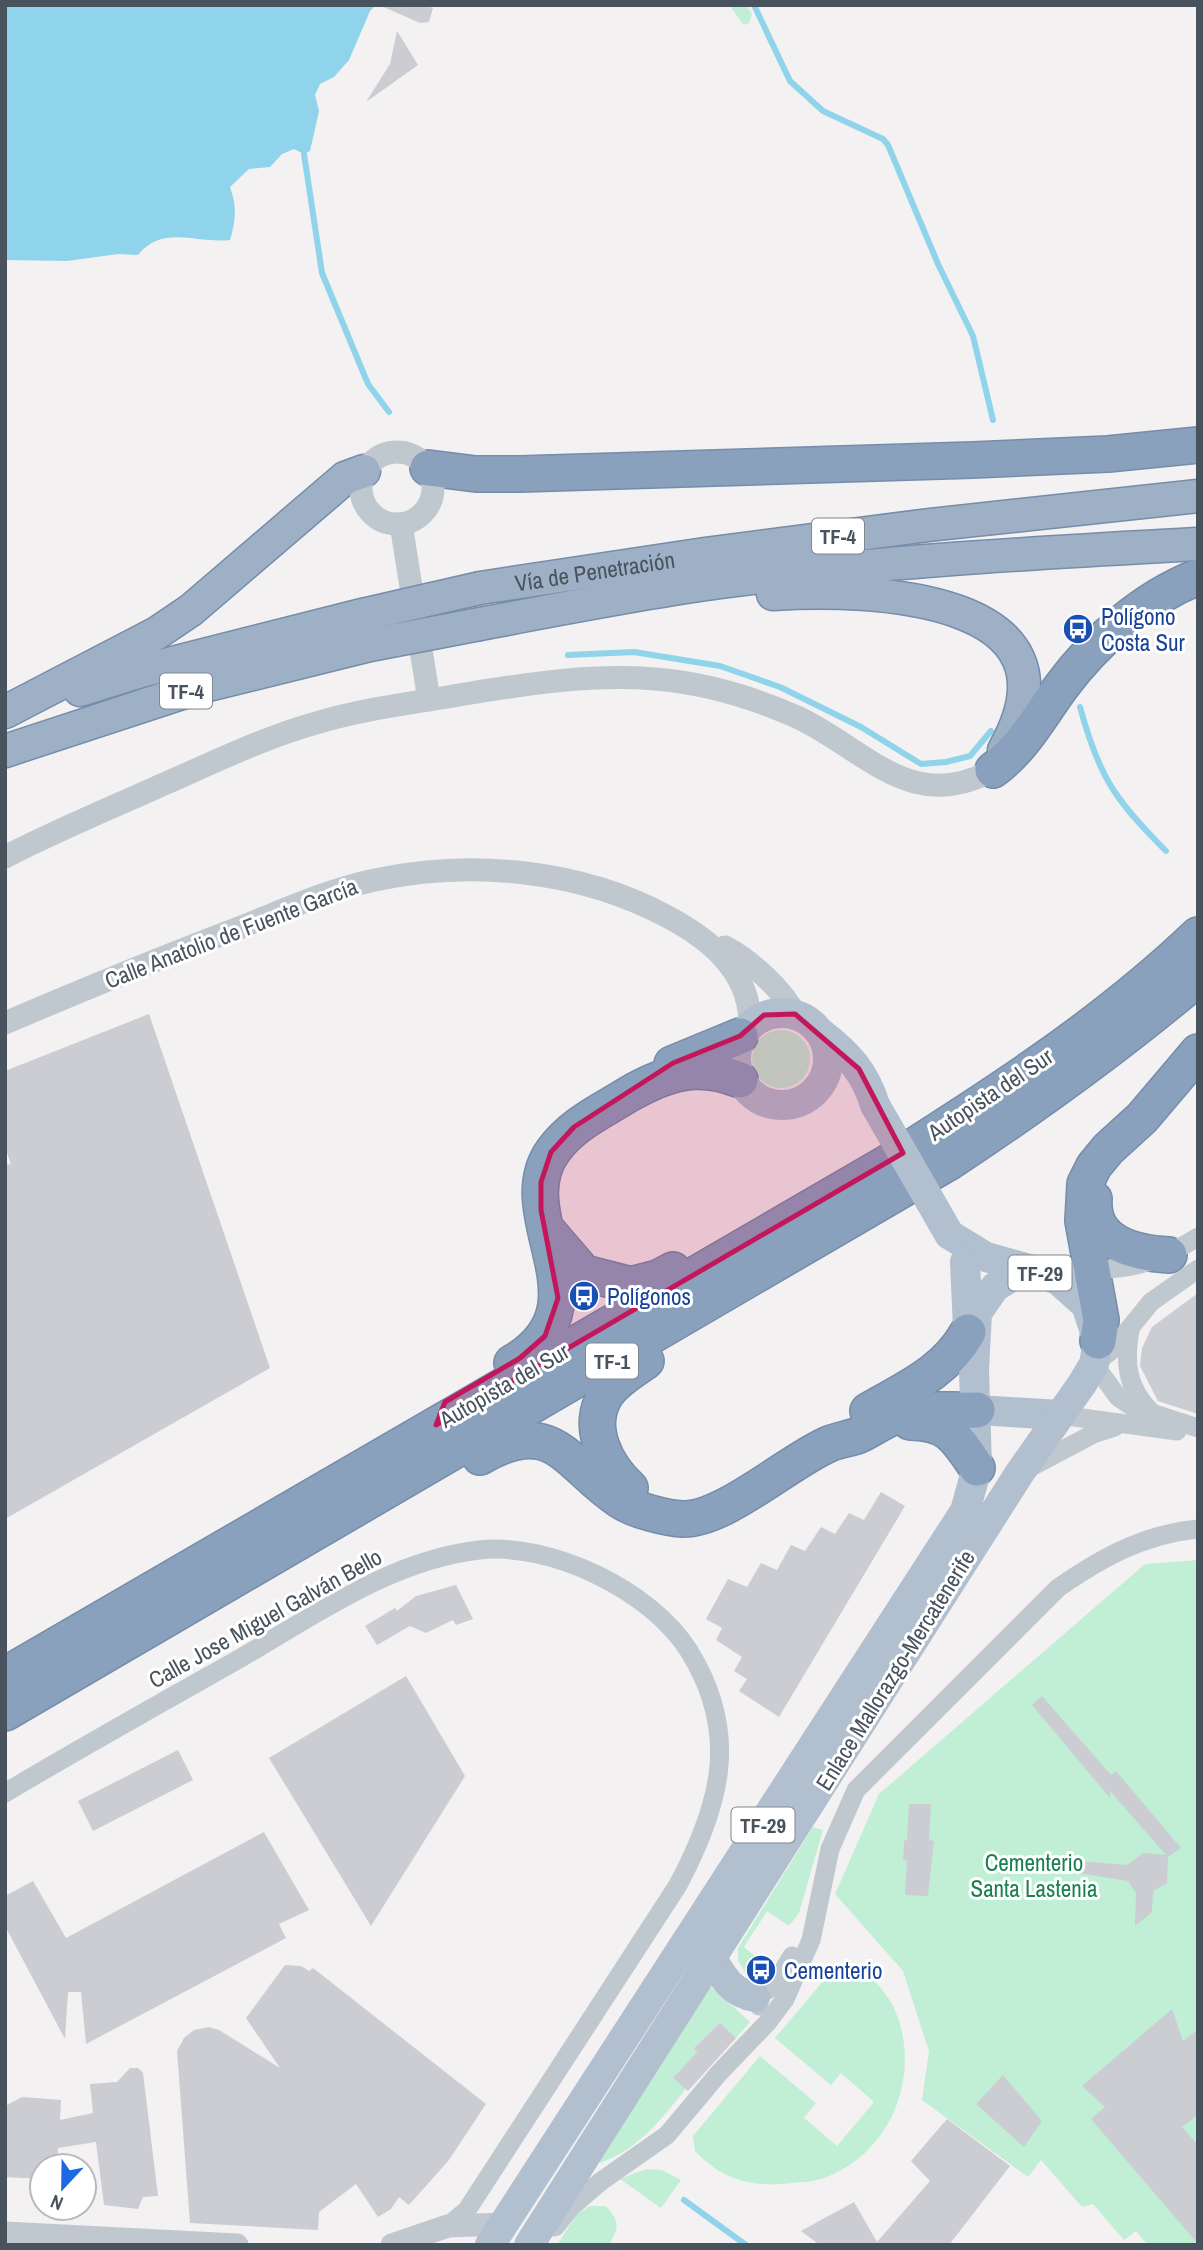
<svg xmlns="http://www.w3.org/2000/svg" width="1203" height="2250" viewBox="0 0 1203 2250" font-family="'Archivo Narrow',sans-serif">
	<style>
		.green { fill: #c1efd5 }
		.water { fill: #8fd4eb }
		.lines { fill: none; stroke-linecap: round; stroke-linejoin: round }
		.stream { stroke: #8fd4eb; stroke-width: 6 }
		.building { fill: #cbcdd3 }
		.trunk-casing { stroke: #758caa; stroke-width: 35 }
		.motorway-casing { stroke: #758caa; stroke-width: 38 }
		.minor { stroke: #bfc7cf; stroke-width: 19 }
		.tertiary { stroke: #bfc7cf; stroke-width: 23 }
		.primary { stroke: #b1bfcf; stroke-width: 30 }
		.trunk { stroke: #9eb0c6; stroke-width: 32 }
		.motorway { stroke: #8aa1be; stroke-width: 35 }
		.trunk-bridge-casing { stroke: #758caa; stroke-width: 35; stroke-linecap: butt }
		.primary-bridge { stroke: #b1bfcf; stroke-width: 30 }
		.trunk-bridge { stroke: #9eb0c6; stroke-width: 32 }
		.marked { fill: #c2185b; fill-opacity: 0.2; stroke: #c2185b; stroke-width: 5; stroke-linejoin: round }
		.labels { text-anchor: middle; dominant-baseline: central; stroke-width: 6; stroke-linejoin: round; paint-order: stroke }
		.shield { fill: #fff; stroke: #80878e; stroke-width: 2 }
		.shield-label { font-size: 21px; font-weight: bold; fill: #49535e }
		.street-label { font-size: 23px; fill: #49535e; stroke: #fff }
		.transit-label { font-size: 23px; fill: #164399; stroke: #fff; text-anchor: start }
		.park-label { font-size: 23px; fill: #198051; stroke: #fff }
	</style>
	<rect width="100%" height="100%" fill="#f3f1f1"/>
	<g class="green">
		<polygon points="729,5 746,5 752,14 749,23 744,25"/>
		<circle cx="781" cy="1059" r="29"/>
		<polygon points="1198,1560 1198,2245 1148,2245 1136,2231 1124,2240 1093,2204 1082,2207 1041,2160 1028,2177 922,2100 929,2051 903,1971 835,1894 879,1794 1145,1564"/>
		<polygon points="813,1827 823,1830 799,1913 789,1926 767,1911 744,1947 766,1965 754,1977 747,1976 738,1960 738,1948"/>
		<path d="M 847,1963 C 866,1968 887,1992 895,2010 C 922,2074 892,2153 824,2178 C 814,2182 802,2182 792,2183 C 753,2188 722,2180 695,2151 L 693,2136 L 760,2056 L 816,2103 L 804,2118 L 837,2146 L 874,2102 L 841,2073 L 831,2085 L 775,2038 L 835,1967 Z"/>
		<path d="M 710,1986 L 750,2022 L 736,2038 L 720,2023 L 694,2048 L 697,2052 L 673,2078 L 686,2089 C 660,2120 639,2149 600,2163 L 598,2160 Z"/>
		<polygon points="646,2169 662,2170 681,2180 661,2208 620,2179"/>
		<path d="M 590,2206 L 606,2206 C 620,2222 619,2227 609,2245 L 557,2245 L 577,2214 Z"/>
	</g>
	<path class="water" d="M 5,5 L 376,5 L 370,11 L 349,60 L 334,77 L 320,84 L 315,95 L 319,111 L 310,151 L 304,154 L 294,149 L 282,154 L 270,167 L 249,169 L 230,187 C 237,206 236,220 230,240 C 197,244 163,224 138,255 L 118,254 L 67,261 L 5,260 Z"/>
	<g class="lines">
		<g class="stream">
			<polyline points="754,5 790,81 823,111 883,139 888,145 938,264 973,336 993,420"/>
			<polyline points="304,154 322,273 368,384 389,412"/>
			<polyline points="568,655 634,652 720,666 780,687 861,727 921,764 946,762 970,756 991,731"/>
			<path d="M 1080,707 C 1099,777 1115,800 1166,851"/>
			<polyline points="684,2200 746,2245"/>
		</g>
	</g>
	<g class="building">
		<polygon points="379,5 424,5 433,8 429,22 420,23"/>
		<polygon points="397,31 418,65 366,102 390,64"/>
		<polygon points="149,1014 270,1368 5,1519 5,1165 11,1164 5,1147 5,1071"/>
		<polygon points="1198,1293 1198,1414 1158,1401 1140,1366 1142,1348 1152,1327"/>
		<polygon points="881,1492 905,1506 779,1717 739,1691 747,1679 734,1671 742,1657 716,1640 722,1628 706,1619 728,1579 747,1587 761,1563 777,1570 791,1545 805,1551 821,1527 835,1534 849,1513 864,1520"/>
		<polygon points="456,1585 473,1619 456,1625 453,1620 426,1633 410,1626 377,1645 365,1626 395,1608 397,1611 416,1596"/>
		<polygon points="406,1676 465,1776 371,1926 269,1758"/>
		<polygon points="1042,1696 1111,1775 1116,1771 1181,1848 1168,1857 1167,1883 1153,1891 1152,1912 1135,1926 1136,1893 1128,1881 1078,1873 1079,1861 1127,1865 1143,1853 1166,1855 1110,1791 1110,1798 1032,1705"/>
		<polygon points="178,1750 193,1780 93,1831 78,1801"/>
		<polygon points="909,1804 931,1804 929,1840 934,1841 928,1896 905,1895 907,1860 903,1861 904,1841 907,1840"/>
		<polygon points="264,1832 309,1910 279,1924 286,1938 86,2044 81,1992 68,1992 65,2039 5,1926 5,1896 33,1881 66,1938"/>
		<polygon points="285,1965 301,1966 309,1971 313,1968 486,2104 449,2160 409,2205 399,2197 391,2209 378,2217 356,2184 319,2212 318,2230 190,2223 177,2051 184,2038 194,2030 209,2027 219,2030 280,2068 246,2018"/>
		<polygon points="1172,2009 1183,2041 1198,2029 1198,2115 1182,2127 1198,2145 1198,2244 1091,2119 1105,2107 1082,2086"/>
		<polygon points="720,2023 736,2038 688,2091 673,2078 697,2052 694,2048"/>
		<polygon points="130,2068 138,2068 143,2073 158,2196 143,2197 138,2209 104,2205 96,2142 58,2148 57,2166 42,2166 42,2179 5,2177 5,2106 22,2097 61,2100 60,2120 93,2113 90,2084 117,2082"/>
		<polygon points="1003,2075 1042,2121 1024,2147 976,2104"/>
		<polygon points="947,2119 1010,2166 949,2245 820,2245 801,2231 854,2202 877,2242 930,2181 911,2161"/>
	</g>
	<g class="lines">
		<g class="trunk-casing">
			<g id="trunk">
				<path id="s1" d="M 480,588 L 705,554 L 929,525 L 1198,496"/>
				<path d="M 773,594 C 868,588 1092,594 1004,750"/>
				<path d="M 480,624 C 560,609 640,593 721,582 C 879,561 1038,553 1198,544"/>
				<polyline points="80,690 141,671 362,615"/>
				<polyline points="5,712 157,633 191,610 345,478 364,471"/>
				<polyline points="5,751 200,687 370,645"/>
			</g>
		</g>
		<g class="motorway-casing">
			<g id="motorway">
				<polyline points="428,468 476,474 520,474 973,460 1108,454 1198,445"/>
				<path d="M 993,770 C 1023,748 1039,717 1061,687 C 1094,642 1144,598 1198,577"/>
				<polyline points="672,1064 740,1036"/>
				<path d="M 1094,1199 C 1091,1243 1134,1253 1169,1255"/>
				<polyline points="548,1231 584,1273 631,1285 658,1278 673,1270"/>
				<polyline points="1098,1341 1101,1320 1083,1221 1085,1184 1094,1166 1108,1149 1142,1118 1198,1052"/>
				<path d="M 512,1363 C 612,1305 506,1216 553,1151 C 572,1124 602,1111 629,1094 C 668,1072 698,1063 740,1080"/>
				<path d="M 868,1411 C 906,1389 946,1372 968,1332"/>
				<path d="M 910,1422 C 949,1422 957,1439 977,1468"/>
				<path d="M 480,1457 C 555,1413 567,1466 621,1501 C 634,1510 666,1518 682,1519 C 723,1521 789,1461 829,1444 C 838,1440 849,1439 859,1435 C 874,1428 891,1415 907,1412 C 929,1408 954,1411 977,1410"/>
				<path d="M 630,1488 C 606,1466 586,1428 605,1396 C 614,1381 632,1371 646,1361"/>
				<path d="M 5,1675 L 884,1165 C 993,1096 1104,1025 1198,935"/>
				<path d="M 5,1713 L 951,1161 C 1037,1104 1119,1045 1198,978"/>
			</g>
		</g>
		<g class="minor">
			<polyline points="1198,1269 1151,1302 1112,1350 1094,1364 1118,1397 1133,1407 1198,1428"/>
			<path d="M 1044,1270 C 1115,1268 1135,1276 1198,1237"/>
			<path d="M 1130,1330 C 1124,1363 1127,1388 1151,1412"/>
			<polyline points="1060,1415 1177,1431"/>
			<polyline points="1029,1468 1093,1434 1115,1427"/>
			<path d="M 5,1793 C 82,1747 161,1703 239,1659 C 314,1616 391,1560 479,1550 C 550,1542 651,1590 689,1651 C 740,1733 721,1804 678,1885 L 467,2210 L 448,2226"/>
			<polyline points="759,2006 755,1997 774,1986 792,1956"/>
			<path d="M 555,2227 L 571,2207 L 600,2182 L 667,2135 L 719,2073 L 767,2023 L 785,1999 L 811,1940 L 830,1849 L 856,1790 L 1058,1588 C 1101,1558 1144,1534 1198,1529"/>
		</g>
		<g class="tertiary">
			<circle cx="397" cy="488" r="36"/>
			<polyline points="401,524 429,700"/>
			<path d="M 5,857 C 57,830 111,808 164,784 C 214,762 263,738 316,723 C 366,708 420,702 471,693 C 533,683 592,674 655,679 C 705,683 752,697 797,717 C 867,750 911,815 993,770"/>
			<path d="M 725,947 C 751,961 782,989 795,1014"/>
			<path d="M 5,1023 C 80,991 155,960 231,931 C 278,913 326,890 375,880 C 472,859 581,870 668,917 C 711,940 750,972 750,1024"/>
			<polyline points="5,2233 237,2245"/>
			<polyline points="392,2245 448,2226 504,2224"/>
		</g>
		<g class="primary">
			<circle cx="782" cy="1059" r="46"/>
			<path d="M 821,1033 C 848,1054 865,1072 875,1105"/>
			<polyline points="950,1235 986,1257 1033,1270"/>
			<polyline points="965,1262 968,1328"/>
			<polyline points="977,1410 1060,1415"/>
			<path d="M 712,1959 C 724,1978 731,1993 755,1997"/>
			<polyline points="490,2245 965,1511 977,1468 974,1370 977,1313 995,1287 1016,1274 1033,1270 1058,1280 1086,1305 1098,1341 1094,1364 1082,1384 1019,1474 529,2245"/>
		</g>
		<use href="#trunk" class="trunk"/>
		<use href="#motorway" class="motorway"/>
		<g class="trunk-bridge-casing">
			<g id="trunk-bridge">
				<polyline points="362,615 480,588"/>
				<polyline points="370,645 480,624"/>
			</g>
		</g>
		<polyline class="primary-bridge" points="875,1105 949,1234"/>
		<use href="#trunk-bridge" class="trunk-bridge"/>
	</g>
	<path class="marked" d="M 795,1014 L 859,1069 L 903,1153 L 436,1425 L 445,1402 L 520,1358 L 545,1336 L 558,1298 L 541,1210 L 541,1182 L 551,1152 L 574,1127 L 673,1063 L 740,1036 L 764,1015 Z"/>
	<defs>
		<g id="bus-disc" transform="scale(1.575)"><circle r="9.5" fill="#1a4fb4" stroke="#fff"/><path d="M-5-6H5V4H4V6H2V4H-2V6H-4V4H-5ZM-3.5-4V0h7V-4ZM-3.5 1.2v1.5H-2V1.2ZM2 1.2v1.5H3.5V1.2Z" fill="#fff"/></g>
	</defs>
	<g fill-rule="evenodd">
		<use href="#bus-disc" x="1078" y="629"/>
		<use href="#bus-disc" x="584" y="1296"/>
		<use href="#bus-disc" x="761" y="1970"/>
	</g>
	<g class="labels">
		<g class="shield">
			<rect x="812" y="518.5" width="52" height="35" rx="5"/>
			<rect x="160" y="673.5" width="52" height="35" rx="5"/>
			<rect x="1008.5" y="1255.5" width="63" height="35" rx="5"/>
			<rect x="586" y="1343.5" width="52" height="35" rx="5"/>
			<rect x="731.5" y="1807.5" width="63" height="35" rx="5"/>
		</g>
		<g class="shield-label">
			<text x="838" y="536">TF-4</text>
			<text x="186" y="691">TF-4</text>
			<text x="1040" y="1273">TF-29</text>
			<text x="612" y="1361">TF-1</text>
			<text x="763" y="1825">TF-29</text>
		</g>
		<g class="street-label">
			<text stroke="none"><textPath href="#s1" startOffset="116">Vía de Penetración</textPath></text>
			<text transform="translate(231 933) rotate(-21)">Calle Anatolio de Fuente García</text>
			<text transform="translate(990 1094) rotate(-34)">Autopista del Sur</text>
			<text transform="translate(504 1385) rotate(-30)">Autopista del Sur</text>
			<text transform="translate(265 1618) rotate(-29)">Calle Jose Miguel Galván Bello</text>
			<text transform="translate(895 1670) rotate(-58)">Enlace Mallorazgo-Mercatenerife</text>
		</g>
		<g class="transit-label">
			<text x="1101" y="616">Polígono<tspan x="1101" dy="26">Costa Sur</tspan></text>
			<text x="607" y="1296">Polígonos</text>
			<text x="784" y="1970">Cementerio</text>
		</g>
		<g class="park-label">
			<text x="1034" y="1862">Cementerio<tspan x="1034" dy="26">Santa Lastenia</tspan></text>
		</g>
	</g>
	<rect width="1203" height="2250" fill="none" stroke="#49535e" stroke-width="14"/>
	<g transform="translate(63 2187) rotate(202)"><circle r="33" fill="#ffffff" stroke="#b6babf" stroke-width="2"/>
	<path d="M0-5L12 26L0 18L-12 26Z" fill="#1c69e2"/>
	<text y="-10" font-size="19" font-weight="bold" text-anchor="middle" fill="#49535e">N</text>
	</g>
</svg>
